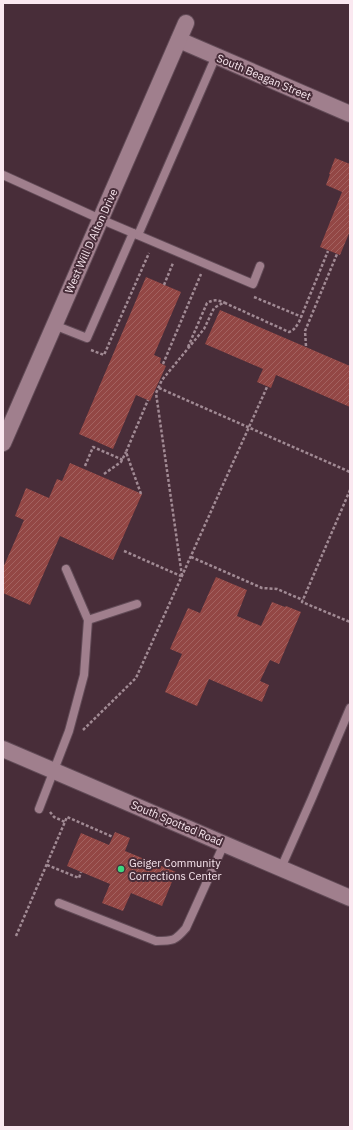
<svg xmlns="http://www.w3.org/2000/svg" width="353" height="1130" viewBox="0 0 353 1130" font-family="'IBM Plex Sans',sans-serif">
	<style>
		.building { fill: url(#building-hatch) }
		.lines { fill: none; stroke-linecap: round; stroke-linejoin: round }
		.service-casing { stroke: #624b57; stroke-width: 10 }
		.minor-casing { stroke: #624b57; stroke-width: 18 }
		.path { stroke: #a18a94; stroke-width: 2.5; stroke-dasharray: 3 2; stroke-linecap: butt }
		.service { stroke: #a07f8d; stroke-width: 8 }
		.minor { stroke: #a07f8d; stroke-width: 16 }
		.poi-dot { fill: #3cd77e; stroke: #482d39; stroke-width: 1.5 }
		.labels { text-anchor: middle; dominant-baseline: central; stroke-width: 4; stroke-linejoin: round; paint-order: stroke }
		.street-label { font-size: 11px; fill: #fae8f0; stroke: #482d39 }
		.poi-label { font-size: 11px; fill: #fae8f0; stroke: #482d39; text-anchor: start }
	</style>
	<defs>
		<pattern id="building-hatch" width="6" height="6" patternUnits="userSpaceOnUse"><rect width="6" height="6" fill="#934745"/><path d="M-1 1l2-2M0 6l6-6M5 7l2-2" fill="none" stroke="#a36260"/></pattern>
	</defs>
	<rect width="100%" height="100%" fill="#482d39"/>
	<g class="building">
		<polygon points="335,158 350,164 350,231 340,255 320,247 342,192 326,185 330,174 329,174"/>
		<polygon points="146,277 181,292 154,355 161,358 160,363 166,366 150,401 136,395 113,449 79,434"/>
		<polygon points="220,310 350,366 350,407 276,375 271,388 257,382 263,369 205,344"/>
		<polygon points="70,463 142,494 113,560 60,536 30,605 3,593 3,568 24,520 15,516 26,488 49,498 57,479 62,481"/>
		<polygon points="216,577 247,590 237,616 261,626 272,602 285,607 286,606 301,612 279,664 270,660 260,681 269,685 262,702 209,679 197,706 165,692 182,654 170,649 173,642 188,608 200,613"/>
		<polygon points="115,832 130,838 125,851 176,872 162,906 131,893 123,911 102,903 110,884 67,866 81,833 109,845"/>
	</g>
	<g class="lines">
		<g class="service-casing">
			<g id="service">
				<polyline points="3,175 100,219 253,284 260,266"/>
				<polyline points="138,235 216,56"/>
				<polyline points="54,325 87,338 133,233"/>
				<polyline points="88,620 137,604"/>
				<polyline points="39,809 69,731 84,675 88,620 66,569"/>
				<polyline points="281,868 312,798 350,708"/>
				<path d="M 59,903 L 156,941 C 173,941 175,941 186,928 L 224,844"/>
			</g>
		</g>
		<g class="minor-casing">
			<g id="minor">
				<polyline points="179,40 350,114"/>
				<polyline points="3,443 186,23"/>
				<polyline points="3,749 350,898"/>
			</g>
		</g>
		<g class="path">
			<polyline points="164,285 173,263"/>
			<polyline points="254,297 302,317"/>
			<polyline points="306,346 305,331 337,254"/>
			<path d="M 188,347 L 207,303 C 214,299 218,300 225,303"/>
			<polyline points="91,350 104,355 149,253"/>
			<polyline points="163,364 201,274"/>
			<polyline points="159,388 350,472"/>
			<polyline points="85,466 93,447 123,460"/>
			<polyline points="104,474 121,462 126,452"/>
			<polyline points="350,490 302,602 350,622"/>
			<polyline points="141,494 126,452 148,400"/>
			<polyline points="124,551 181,576"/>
			<polyline points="191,557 262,588 277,589 303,600"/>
			<path d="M 182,576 L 156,393 L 162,380 L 204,329 L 214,308 L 221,304 L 225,303 L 289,332 C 294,330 296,327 299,322 L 328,251"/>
			<polyline points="83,730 136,678 267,387"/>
			<polyline points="50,812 54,817 65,822"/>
			<polyline points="47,865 79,878 81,872"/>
			<polyline points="16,936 67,817 113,837"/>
		</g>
		<use href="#service" class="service"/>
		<use href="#minor" class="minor"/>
	</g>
	<circle class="poi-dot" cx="121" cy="869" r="4"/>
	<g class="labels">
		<g class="street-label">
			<text transform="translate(264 77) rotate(23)">South Beagan Street</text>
			<text transform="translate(91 241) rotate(-66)">West Will D Alton Drive</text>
			<text transform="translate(177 823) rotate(23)">South Spotted Road</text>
		</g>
		<g class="poi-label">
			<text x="129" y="863">Geiger Community<tspan x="129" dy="13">Corrections Center</tspan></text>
		</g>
	</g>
	<rect width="353" height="1130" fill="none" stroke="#fae8f0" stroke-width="8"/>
</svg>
